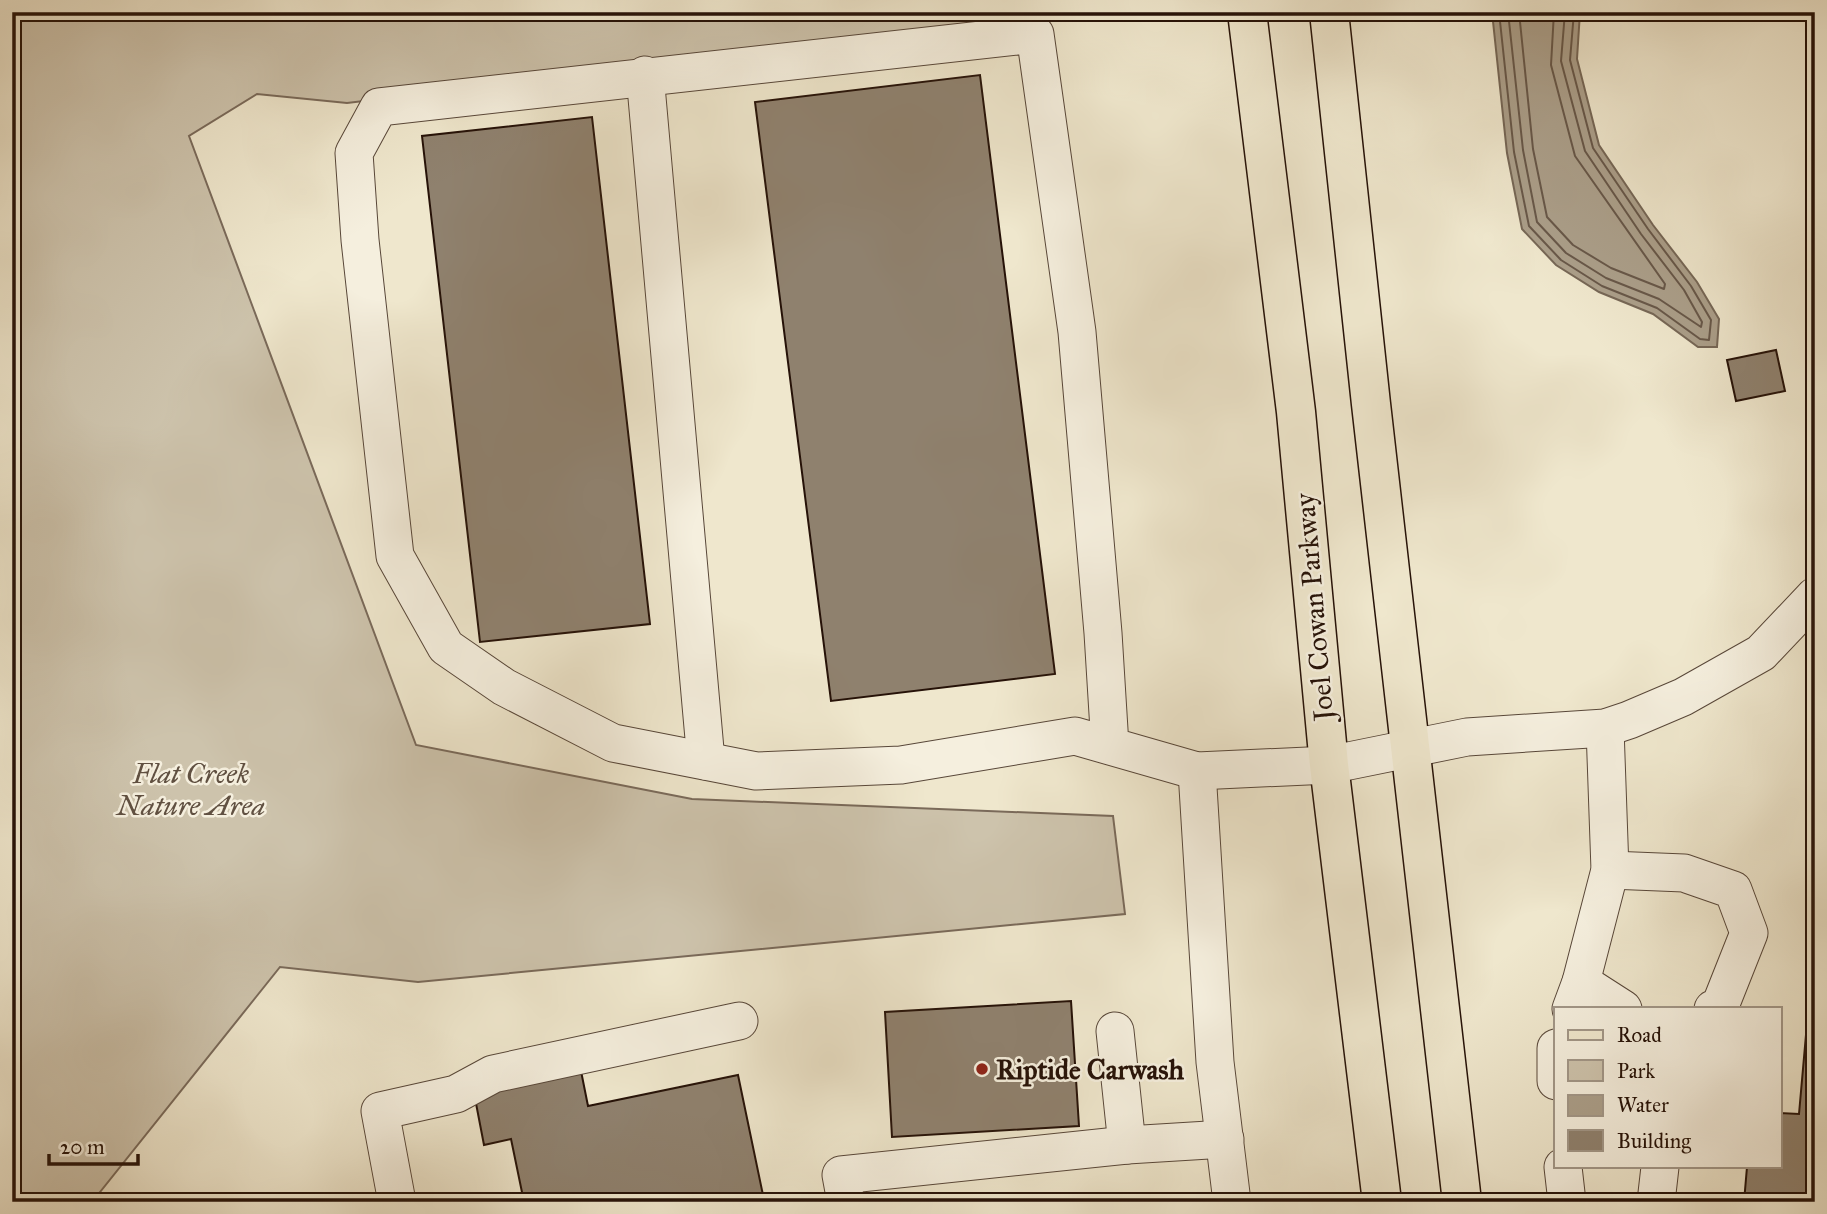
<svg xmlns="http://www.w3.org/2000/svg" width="1827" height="1214" viewBox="0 0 1827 1214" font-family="'IM FELL Great Primer',serif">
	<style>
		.green { fill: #cdc3ac; stroke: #7a6a5a; stroke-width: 2 }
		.water { fill: #ab9f8a; stroke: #766756; stroke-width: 2 }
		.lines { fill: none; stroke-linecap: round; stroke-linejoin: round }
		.shore { stroke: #685849; stroke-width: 2 }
		.building { fill: #8f816e; stroke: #261208; stroke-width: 2 }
		.minor-casing { stroke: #584739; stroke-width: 39 }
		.major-casing { stroke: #261208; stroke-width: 41 }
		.minor { stroke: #f5efde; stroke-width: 37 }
		.major { stroke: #efe7cd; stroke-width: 38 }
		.poi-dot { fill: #8f2418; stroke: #f5efde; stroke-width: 2.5 }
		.labels { text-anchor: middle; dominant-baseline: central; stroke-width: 5; stroke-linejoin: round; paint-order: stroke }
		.street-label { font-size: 28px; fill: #261208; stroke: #f5efde }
		.park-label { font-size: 28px; font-style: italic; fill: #605041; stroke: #f5efde }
		.poi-label { font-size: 28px; font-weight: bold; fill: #261208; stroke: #f5efde; text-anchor: start }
	</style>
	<rect width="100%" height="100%" fill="#efe7cd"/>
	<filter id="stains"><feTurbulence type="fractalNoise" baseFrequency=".00286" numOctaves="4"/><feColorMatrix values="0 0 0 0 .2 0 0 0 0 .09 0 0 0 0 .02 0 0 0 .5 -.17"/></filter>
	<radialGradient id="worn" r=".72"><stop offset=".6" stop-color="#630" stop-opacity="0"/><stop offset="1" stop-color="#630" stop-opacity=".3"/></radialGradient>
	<polygon class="green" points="12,12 1023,12 1017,23 347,103 257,94 189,136 416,745 692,799 1113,816 1125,914 418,982 280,967 92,1202 12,1202"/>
	<polygon class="water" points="1492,12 1580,12 1577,59 1599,145 1653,225 1697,282 1719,319 1717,347 1698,347 1653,314 1599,292 1556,265 1522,229 1507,153"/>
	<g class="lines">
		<g class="shore">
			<polyline points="1499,12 1514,152 1529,226 1561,260 1602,286 1657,308 1700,339 1709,340 1711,320 1691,286 1648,229 1593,148 1570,60 1574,12"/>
			<polyline points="1508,12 1523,150 1537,222 1566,253 1606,278 1659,299 1701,327 1702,322 1684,290 1641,234 1585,151 1561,61 1565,12"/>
			<polyline points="1519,12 1533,149 1547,217 1573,245 1611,268 1664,289 1665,284 1575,156 1551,65 1554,12"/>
		</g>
	</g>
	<g class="building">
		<polygon points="980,75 1055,674 831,701 755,102"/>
		<polygon points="592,117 650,624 480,642 422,136"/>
		<polygon points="1776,350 1785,391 1736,401 1727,360"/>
		<polygon points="1815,933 1815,1202 1744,1202 1747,1167 1780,1167 1780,1113 1799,1114"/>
		<polygon points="1071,1001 1079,1126 892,1137 885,1012"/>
		<polygon points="581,1071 588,1106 738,1075 763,1195 730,1202 524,1202 511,1139 484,1145 474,1093"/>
	</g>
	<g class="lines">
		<g class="minor-casing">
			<g id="minor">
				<polyline points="645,75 706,761"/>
				<polyline points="1110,746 1103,633 1077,332 1035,34 379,107 354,153 360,240 395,556 446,647 504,687 613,743 756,771 901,765 1075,736 1197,771 1329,765 1467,737 1605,728 1629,720 1683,697 1761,653 1815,596"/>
				<polyline points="1197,771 1215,1062 1232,1202"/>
				<polyline points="1610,870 1684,873 1733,890 1749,933 1720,1006 1713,1009"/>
				<polyline points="1581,982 1623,1009"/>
				<polyline points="1571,1009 1581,982 1610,870 1605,728"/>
				<polyline points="1115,1031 1127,1145"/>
				<polyline points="1556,1048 1556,1081"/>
				<polyline points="1563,1167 1567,1202"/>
				<polyline points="397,1202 380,1111 456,1094 493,1074 739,1021"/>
				<polyline points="846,1202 841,1175 1127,1145 1225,1139"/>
				<polyline points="1656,1202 1660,1167"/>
			</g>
		</g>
		<g class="major-casing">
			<g id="major">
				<polyline points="1247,12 1296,412 1329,765 1382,1202"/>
				<polyline points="1329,12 1371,404 1462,1202"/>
			</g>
		</g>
		<use href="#minor" class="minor"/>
		<use href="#major" class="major"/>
	</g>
	<circle class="poi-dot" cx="982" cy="1069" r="7"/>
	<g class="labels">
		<g class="street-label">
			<text transform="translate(1314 607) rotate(-95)">Joel Cowan Parkway</text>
		</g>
		<g class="park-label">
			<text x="191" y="773">Flat Creek<tspan x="191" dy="32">Nature Area</tspan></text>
		</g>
		<g class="poi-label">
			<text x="996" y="1069">Riptide Carwash</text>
		</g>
	</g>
	<rect width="1827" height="1214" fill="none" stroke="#efe7cd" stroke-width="42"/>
	<rect x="14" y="14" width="1799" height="1186" fill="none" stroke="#261208" stroke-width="3.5"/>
	<rect x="21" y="21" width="1785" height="1172" fill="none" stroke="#261208" stroke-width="2"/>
	<rect x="1554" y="1007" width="228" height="161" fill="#f5efde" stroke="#a29788" stroke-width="2"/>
	<rect x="1568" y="1030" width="35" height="10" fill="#efe7cd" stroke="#a29788" stroke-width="2"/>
	<text x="1617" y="1042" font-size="21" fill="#261208">Road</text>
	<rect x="1568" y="1060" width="35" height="21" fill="#cdc3ac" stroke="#a29788" stroke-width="2"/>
	<text x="1617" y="1078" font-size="21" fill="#261208">Park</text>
	<rect x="1568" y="1095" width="35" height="21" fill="#ab9f8a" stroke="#a29788" stroke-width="2"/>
	<text x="1617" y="1112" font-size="21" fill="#261208">Water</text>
	<rect x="1568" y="1130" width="35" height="21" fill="#8f816e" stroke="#a29788" stroke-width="2"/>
	<text x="1617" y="1148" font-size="21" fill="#261208">Building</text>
	<path d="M49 1154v10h89v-10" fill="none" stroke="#261208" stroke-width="3.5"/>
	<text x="60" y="1154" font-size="21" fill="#261208" stroke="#f5efde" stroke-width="5" paint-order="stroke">20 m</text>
	<rect width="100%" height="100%" filter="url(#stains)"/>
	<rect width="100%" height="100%" fill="url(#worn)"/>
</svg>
